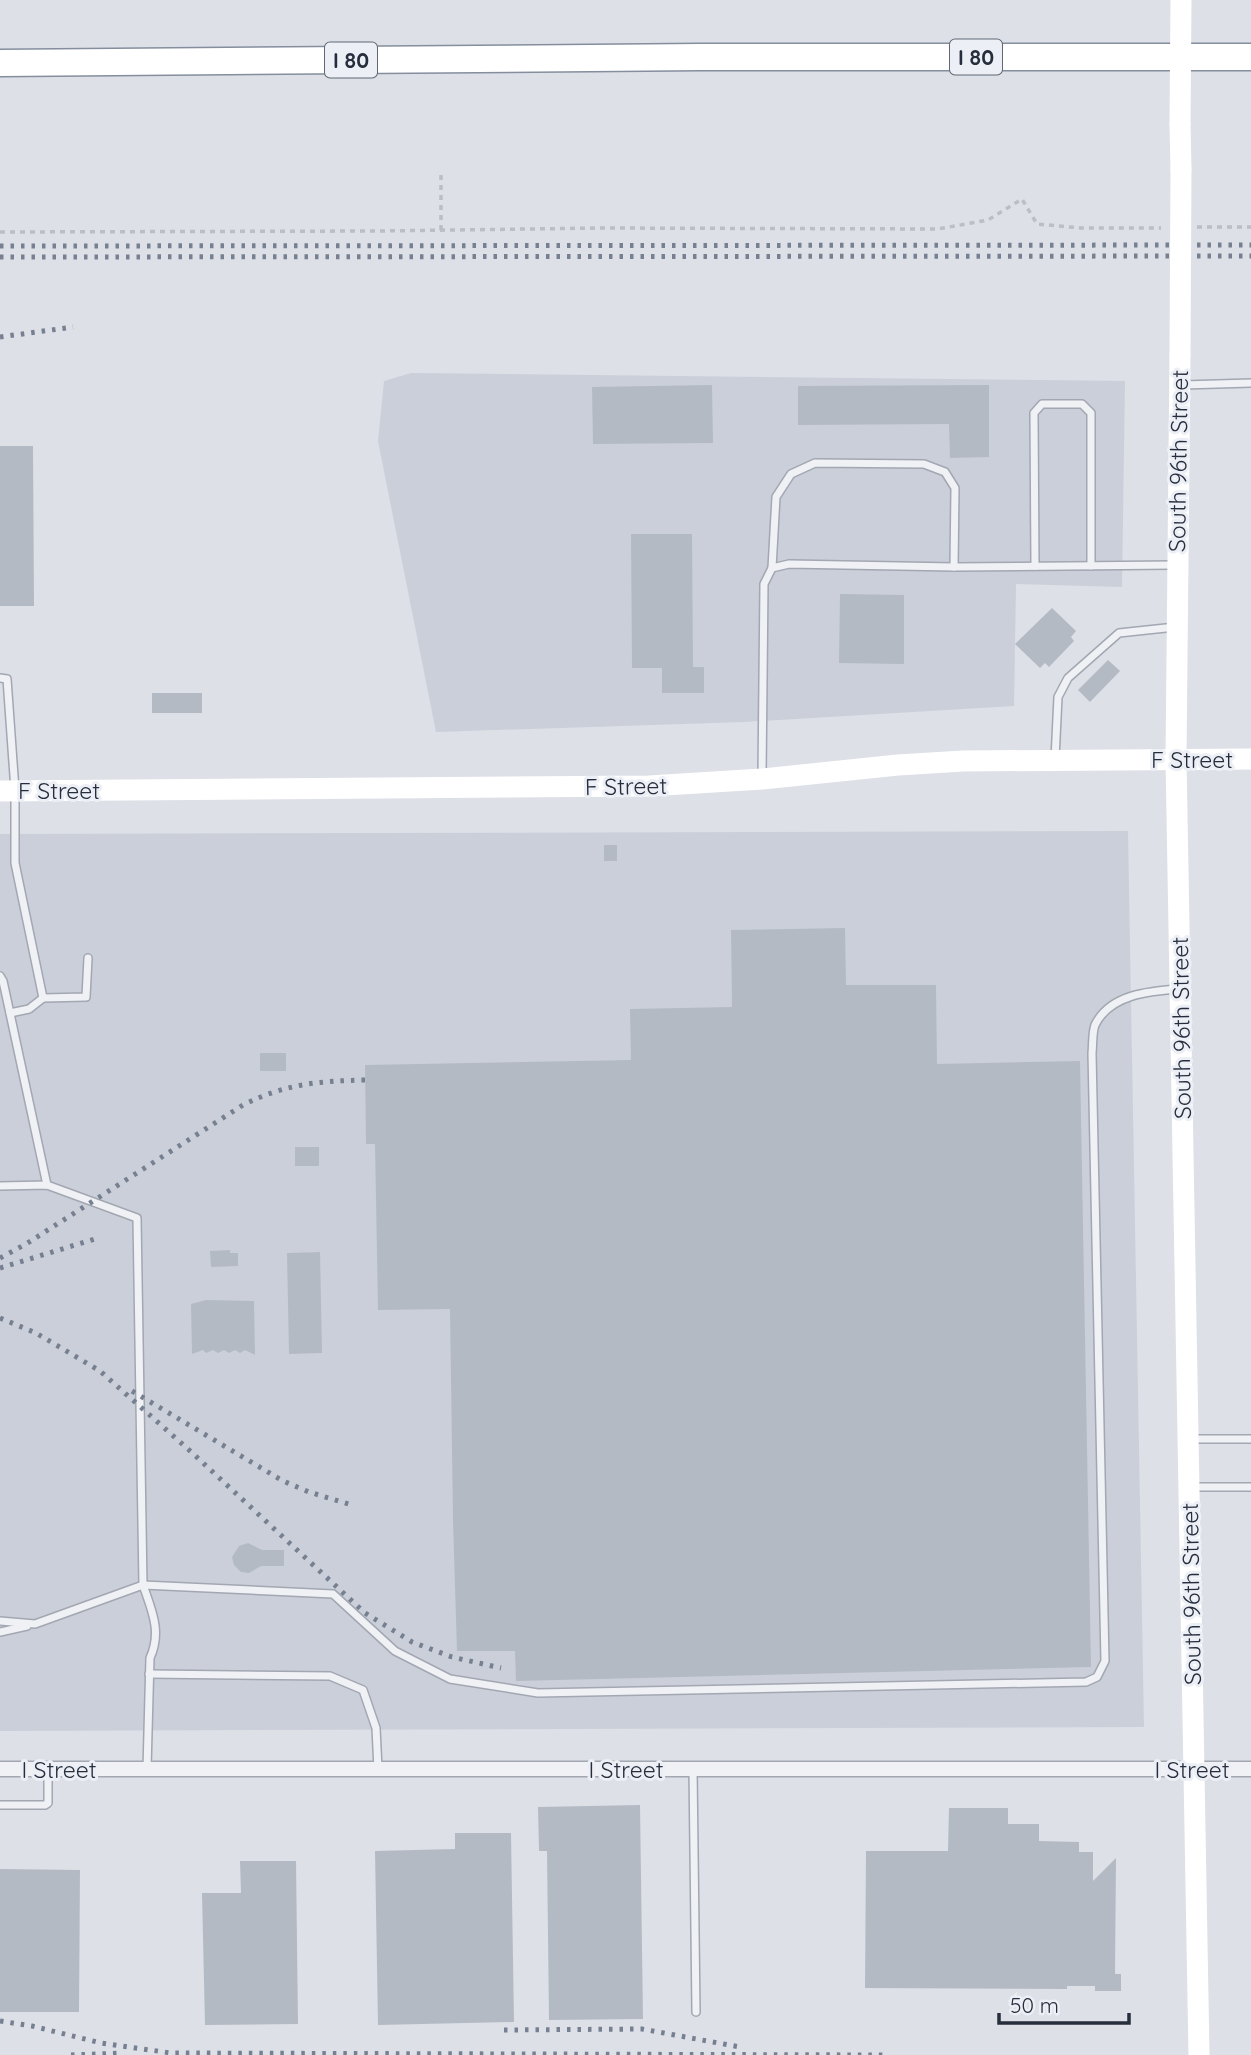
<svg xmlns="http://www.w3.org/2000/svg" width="1251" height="2055" viewBox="0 0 1251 2055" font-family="Quicksand,sans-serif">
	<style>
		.built { fill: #cbcfd9 }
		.building { fill: #b4bac4 }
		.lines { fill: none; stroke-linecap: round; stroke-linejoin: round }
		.lane-casing { stroke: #a2a7b1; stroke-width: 10 }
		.street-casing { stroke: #a2a7b1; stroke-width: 17 }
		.highway-casing { stroke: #848e9d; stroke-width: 29 }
		.path { stroke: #bbbec5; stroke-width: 3.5; stroke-dasharray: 5 5; stroke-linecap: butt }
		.lane { stroke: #eff1f5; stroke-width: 7 }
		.street { stroke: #eff1f5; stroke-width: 14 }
		.secondary { stroke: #fff; stroke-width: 21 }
		.highway { stroke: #fff; stroke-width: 26 }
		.rail { stroke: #768090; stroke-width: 5; stroke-dasharray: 3.5 7; stroke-linecap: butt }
		.secondary-bridge { stroke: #fff; stroke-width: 21 }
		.labels { text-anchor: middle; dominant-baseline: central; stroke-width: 6; stroke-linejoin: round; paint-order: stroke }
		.shield { fill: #eceff5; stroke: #616874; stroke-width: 2 }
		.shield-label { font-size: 21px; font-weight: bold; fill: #262e3d }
		.street-label { font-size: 23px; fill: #262e3d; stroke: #eceff5 }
	</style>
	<rect width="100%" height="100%" fill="#dde0e7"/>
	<g class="built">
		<polygon points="411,373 1125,381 1122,587 1016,584 1014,706 744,722 436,732 378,441 384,381"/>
		<polygon points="1128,831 1144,1727 0,1731 0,834"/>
	</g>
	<g class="building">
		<polygon points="712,385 713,443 593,444 592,387"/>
		<polygon points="989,385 989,457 950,458 949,424 798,425 798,386"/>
		<polygon points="0,446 33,446 34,606 0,606"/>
		<polygon points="631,534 692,534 693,667 704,667 704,693 662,693 662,668 632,668"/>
		<polygon points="840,594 904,595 904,664 839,663"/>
		<polygon points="1052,608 1076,631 1071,637 1074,641 1049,667 1045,663 1040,668 1015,644"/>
		<polygon points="1108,660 1120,671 1090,702 1078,690"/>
		<rect x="152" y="693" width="50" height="20"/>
		<rect x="604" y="845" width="13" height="16"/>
		<polygon points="845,928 846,985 936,985 937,1064 1080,1061 1091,1667 516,1681 515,1651 457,1651 453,1521 450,1309 378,1310 375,1144 366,1144 365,1065 631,1060 630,1009 732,1007 731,930"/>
		<rect x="260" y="1053" width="26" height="18"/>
		<rect x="295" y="1147" width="24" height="19"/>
		<polygon points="230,1250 230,1253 238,1253 238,1266 211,1267 210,1251"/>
		<polygon points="320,1252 322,1353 289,1354 287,1253"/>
		<polygon points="206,1300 254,1301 255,1355 245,1350 240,1353 235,1350 229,1353 224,1350 218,1353 213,1350 206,1353 203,1350 192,1354 191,1304"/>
		<polygon points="248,1543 262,1550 284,1550 284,1566 261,1566 249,1573 241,1572 234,1565 232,1557 239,1546"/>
		<polygon points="640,1805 643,2019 549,2020 547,1851 539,1851 538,1807"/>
		<polygon points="949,1808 1008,1808 1008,1824 1039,1824 1039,1841 1079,1842 1079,1852 1093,1852 1093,1881 1116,1858 1115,1974 1121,1974 1121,1991 1095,1991 1095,1986 1067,1986 1067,1989 865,1988 866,1851 948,1851"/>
		<polygon points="455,1833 511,1833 514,2022 378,2025 375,1851 455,1849"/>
		<polygon points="240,1861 296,1861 298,2024 205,2025 202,1893 241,1893"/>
		<polygon points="0,1869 80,1870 79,2012 0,2012"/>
	</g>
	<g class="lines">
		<g class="lane-casing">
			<g id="lane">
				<polyline points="1183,385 1251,383"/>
				<polyline points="1035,566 1034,413 1042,404 1082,404 1091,413 1091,566"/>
				<polyline points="772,568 776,497 791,474 815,463 924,464 945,472 955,488 954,567"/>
				<polyline points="0,678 7,679 15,790 15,863 43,998"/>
				<polyline points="1055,759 1058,697 1068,678 1119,633 1175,627"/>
				<polyline points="762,775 764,584 772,568 789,564 954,567 1174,565"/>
				<polyline points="0,976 3,981 47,1185"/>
				<polyline points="10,1013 29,1009 43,998 86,997 88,958"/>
				<path d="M 0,1186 L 47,1185 L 137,1218 L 143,1585 C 152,1611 162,1632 150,1658 L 147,1769"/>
				<polyline points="1189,1439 1251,1439"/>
				<polyline points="1190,1487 1251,1487"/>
				<path d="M 0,1621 L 35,1624 L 143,1585 L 333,1594 L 395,1651 L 450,1679 L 538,1693 L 1086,1682 L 1097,1677 L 1105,1661 L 1092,1053 C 1093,1045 1092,1033 1095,1025 C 1110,994 1150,991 1179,989"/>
				<polyline points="0,1632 27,1626"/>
				<polyline points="149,1674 330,1676 363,1690 376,1728 378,1769"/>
				<polyline points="693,1769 696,2012"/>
				<polyline points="0,1805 45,1805 48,1803 48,1769"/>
			</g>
		</g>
		<g class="street-casing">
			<polyline id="street" points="0,1769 1251,1769"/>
		</g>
		<g class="highway-casing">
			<polyline id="highway" points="0,63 701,57 1251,57"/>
		</g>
		<g class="path">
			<polyline points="1197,227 1251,227"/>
			<polyline points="441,230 441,174"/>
			<polyline points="0,232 380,231 602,228 938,229 988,220 1022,199 1037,224 1081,228 1161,228"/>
		</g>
		<use href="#lane" class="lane"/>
		<use href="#street" class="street"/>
		<g class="secondary">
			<polyline points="1180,124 1181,169"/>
			<polyline points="1180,355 1176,759 1199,2055"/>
			<polyline points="0,791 649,786 762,779 898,765 963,761 1251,759"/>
		</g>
		<use href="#highway" class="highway"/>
		<g class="rail">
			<polyline points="0,246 1251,245"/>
			<polyline points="0,257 1251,256"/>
			<polyline points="0,337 73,327"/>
			<path d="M 0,1258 L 26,1244 L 243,1105 C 285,1084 318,1081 365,1080"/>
			<polyline points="0,1268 98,1238"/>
			<polyline points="0,1318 36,1333 100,1371 188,1449 365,1613 412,1642 452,1657 501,1668"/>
			<polyline points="132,1391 283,1481 309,1492 352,1505"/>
			<polyline points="0,2021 32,2026 101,2043 171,2053 883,2055"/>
			<polyline points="504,2030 642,2029 740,2047"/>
			<polyline points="71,2055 123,2053"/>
		</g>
		<g class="secondary-bridge">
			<polyline points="1180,124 1181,0"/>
			<polyline points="1180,355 1181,169"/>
		</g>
	</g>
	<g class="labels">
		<g class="shield">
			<rect x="950" y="39.5" width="52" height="35" rx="5"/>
			<rect x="325" y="42.5" width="52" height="35" rx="5"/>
		</g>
		<g class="shield-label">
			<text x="976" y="57">I 80</text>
			<text x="351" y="60">I 80</text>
		</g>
		<g class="street-label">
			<text transform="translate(1178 461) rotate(-89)">South 96th Street</text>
			<text x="1192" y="759">F Street</text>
			<text transform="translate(626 786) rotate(-1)">F Street</text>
			<text x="59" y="790">F Street</text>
			<text transform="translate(1181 1028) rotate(-91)">South 96th Street</text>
			<text transform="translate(1191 1594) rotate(-91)">South 96th Street</text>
			<text x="59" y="1769">I Street</text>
			<text x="626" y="1769">I Street</text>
			<text x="1192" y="1769">I Street</text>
		</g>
	</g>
	<path d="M999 2013v10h130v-10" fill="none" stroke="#262e3d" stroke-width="3.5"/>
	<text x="1010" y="2013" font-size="21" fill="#262e3d" stroke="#eceff5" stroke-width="5" paint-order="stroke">50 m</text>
</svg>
